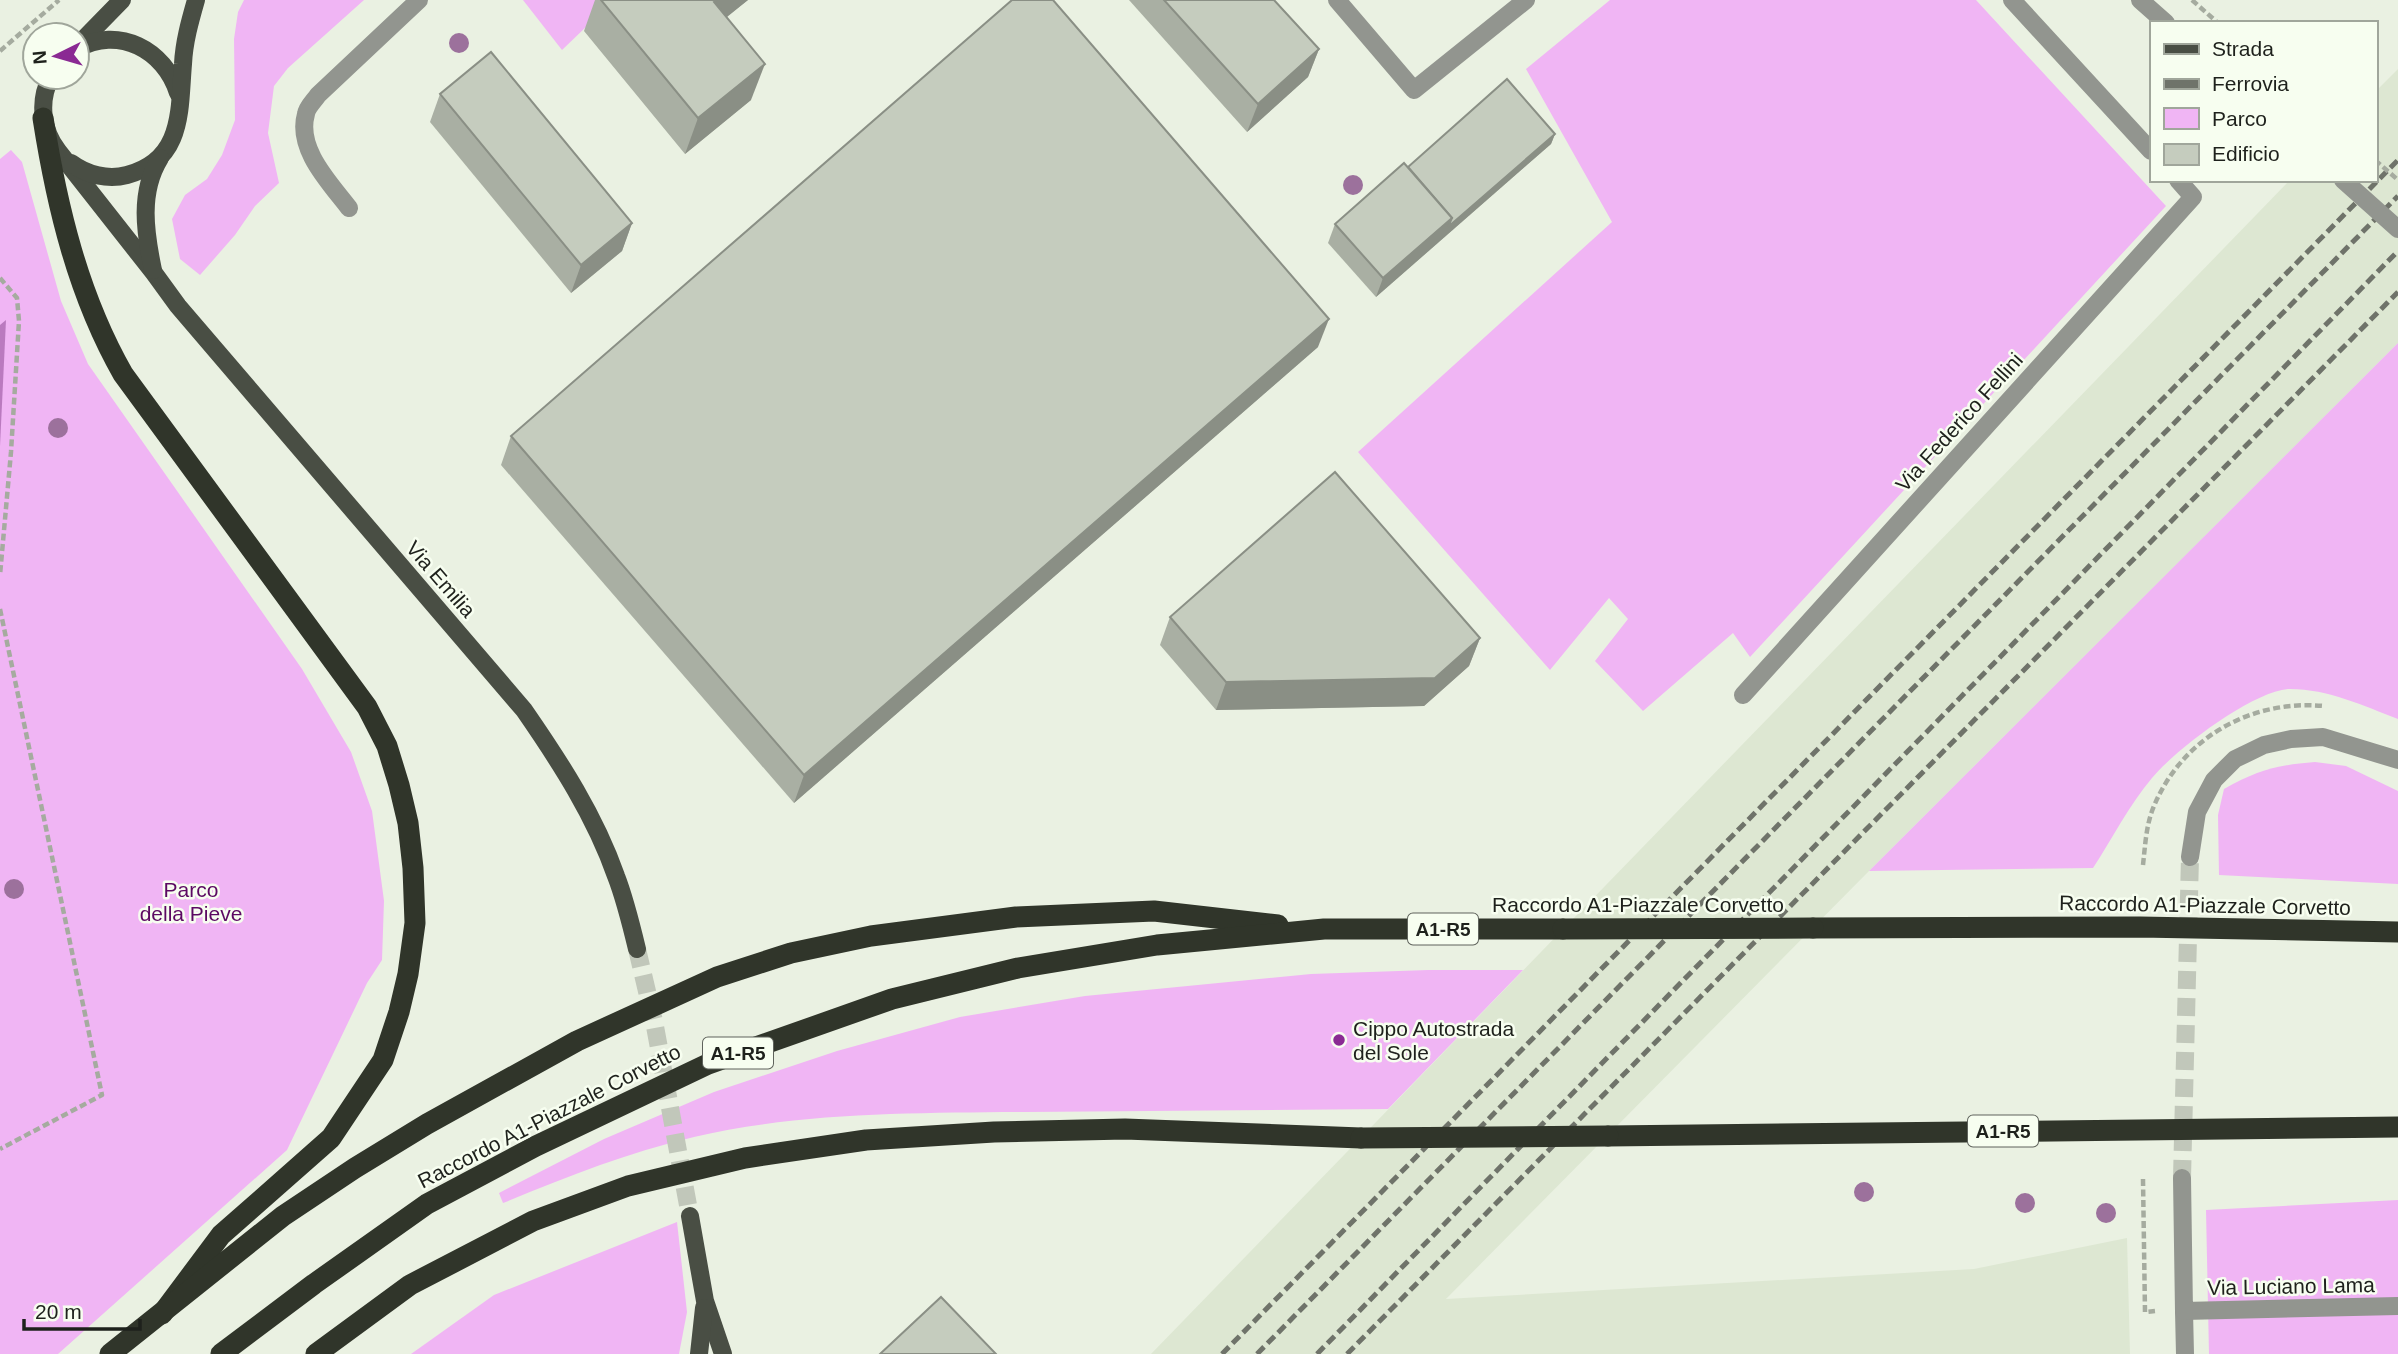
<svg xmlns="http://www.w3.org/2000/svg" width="2398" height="1354" viewBox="0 0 2398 1354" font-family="Helvetica,sans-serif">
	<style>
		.built { fill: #dde7d2 }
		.green { fill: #f0b5f4 }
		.water { fill: #ba7abf }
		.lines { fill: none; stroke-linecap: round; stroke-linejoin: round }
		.tertiary-tunnel { stroke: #c1c7ba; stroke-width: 18; stroke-dasharray: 18 9; stroke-linecap: butt }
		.primary-tunnel { stroke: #c1c7ba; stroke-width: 18; stroke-dasharray: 18 9; stroke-linecap: butt }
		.path { stroke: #a5ab9f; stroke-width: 4.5; stroke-dasharray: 7 3.5; stroke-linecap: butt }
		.service { stroke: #92958f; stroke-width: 18 }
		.minor { stroke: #92958f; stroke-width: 18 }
		.tertiary { stroke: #92958f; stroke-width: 18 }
		.primary { stroke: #494e44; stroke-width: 18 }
		.motorway { stroke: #30352a; stroke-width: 21 }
		.rail { stroke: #6f736a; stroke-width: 5; stroke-dasharray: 10 5; stroke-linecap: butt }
		.path-bridge { stroke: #a5ab9f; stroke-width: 4.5; stroke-dasharray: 7 3.5; stroke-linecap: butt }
		.tertiary-bridge { stroke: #92958f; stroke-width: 18 }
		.motorway-bridge { stroke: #30352a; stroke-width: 21 }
		.tree { fill: #9c719c }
		.wall { fill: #a9afa3 }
		.shaded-wall { fill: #8a8f85 }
		.building { fill: #c5ccbe; stroke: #8a8f85; stroke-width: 2 }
		.poi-dot { fill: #8a2a93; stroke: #f7fef0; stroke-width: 2.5 }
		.labels { text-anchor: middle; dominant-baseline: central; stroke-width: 5; stroke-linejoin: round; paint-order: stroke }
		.shield { fill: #f7fef0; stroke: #5f635c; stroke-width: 2 }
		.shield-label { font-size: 19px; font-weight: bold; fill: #1e211c }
		.street-label { font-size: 21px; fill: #1e211c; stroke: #f7fef0 }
		.park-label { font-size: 21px; fill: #5c0963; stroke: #f7fef0 }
		.poi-label { font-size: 21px; fill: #1e211c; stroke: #f7fef0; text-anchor: start }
	</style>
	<rect width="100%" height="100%" fill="#eaf1e2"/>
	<polygon class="built" points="2398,69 2398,343 1869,871 1446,1299 1974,1269 2127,1238 2130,1354 1151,1354 2290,180 2375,180 2375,92"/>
	<g class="green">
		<polygon points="244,0 364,0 288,68 274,86 268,133 279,183 255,206 235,235 200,275 180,259 172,219 185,195 207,179 222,155 235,120 234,39 238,12"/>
		<polygon points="523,0 614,0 562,50"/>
		<polygon points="1610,0 1976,0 2166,206 1750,657 1733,633 1643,711 1595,661 1628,619 1609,598 1550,670 1358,452 1612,222 1526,69"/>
		<polygon points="11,150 22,162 61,301 88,364 302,669 351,752 372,811 384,901 382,960 367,983 287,1150 58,1354 0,1354 0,159"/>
		<path d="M 2398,343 L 2398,719 C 2364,706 2328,689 2290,689 C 2254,690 2175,750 2152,778 C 2129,805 2112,839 2093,868 L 1869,871 Z"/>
		<path d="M 2315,762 L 2346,766 L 2398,791 L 2398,884 L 2219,875 L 2218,815 L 2224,789 C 2258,770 2277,765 2315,762 Z"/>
		<path d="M 1428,970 L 1523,970 L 1388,1109 C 1267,1110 1147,1111 1027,1112 C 918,1113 800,1112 694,1137 C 626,1153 567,1177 503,1203 L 499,1193 L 604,1139 L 714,1092 L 837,1051 L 960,1017 L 1085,996 L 1311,974 Z"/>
		<polygon points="2398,1200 2398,1354 2209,1354 2206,1210"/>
		<polygon points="677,1222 687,1312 679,1354 411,1354 494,1295"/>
	</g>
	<polygon class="water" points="6,320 0,446 0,325"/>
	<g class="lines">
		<polyline class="tertiary-tunnel" points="2182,1178 2190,857"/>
		<polyline class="primary-tunnel" points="637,949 654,1021 690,1216"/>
		<g class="path">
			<polyline points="2192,0 2218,23"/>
			<polyline points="0,51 59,0"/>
			<polyline points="0,278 17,298 19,321 11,452 0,575"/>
			<polyline points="0,609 102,1095 0,1149"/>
			<path d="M 2143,865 C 2145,847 2146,828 2152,811 C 2179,740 2249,699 2324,706"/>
			<polyline points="2143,1179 2145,1312 2155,1311"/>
		</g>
		<g class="service">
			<polyline points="1337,0 1414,90 1526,0"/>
			<polyline points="2012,0 2151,151"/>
			<path d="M 349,208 C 330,183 296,149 306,114 C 307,107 314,101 318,95 L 419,0"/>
			<polyline points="1743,695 2193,197 2178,180"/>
		</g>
		<polyline class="minor" points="2184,1311 2185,1354"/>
		<g class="tertiary">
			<polyline points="2140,0 2166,23"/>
			<polyline points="2190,857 2197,812 2214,780 2235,759 2264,745 2291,739 2323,737 2398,760"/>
			<polyline points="2182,1178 2184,1311 2398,1306"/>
		</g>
		<g class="primary">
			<polyline points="78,45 122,0"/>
			<path d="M 77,49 C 118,25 165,50 178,93"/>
			<path d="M 51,77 C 38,101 42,130 58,151 L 154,273 L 178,306 L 524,710 C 560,762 595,816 616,876 C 625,899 631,924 637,949"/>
			<path d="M 71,163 C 87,175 108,180 127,175 C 184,160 179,110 183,64 C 184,42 190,21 196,0"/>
			<path d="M 153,270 C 145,232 139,192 160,158"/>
			<polyline points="690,1216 705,1301 723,1354"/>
			<polyline points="699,1354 704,1308"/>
		</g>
		<g class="motorway">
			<path d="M 43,118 C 57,207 78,295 123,374 L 367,707 L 387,746 L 399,785 L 408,823 L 413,868 L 415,923 L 408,974 L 399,1012 L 383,1060 L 331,1138 L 221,1235 L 162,1314"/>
			<polyline points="1813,928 2140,927 2398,932"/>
			<polyline points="1608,1136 2398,1127"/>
			<polyline points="110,1354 283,1216 355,1168 427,1124 577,1041 717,977 791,953 871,936 1016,917 1154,911 1278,925"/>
			<polyline points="221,1354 314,1284 427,1204 536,1146 708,1064 892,999 1018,968 1157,945 1324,929 1563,929"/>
			<polyline points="316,1354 410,1285 533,1221 628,1186 745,1158 866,1140 994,1132 1125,1129 1361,1138"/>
		</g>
		<g class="rail">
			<polyline points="1222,1354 2398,160"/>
			<polyline points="1257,1354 2398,196"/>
			<polyline points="1317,1354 2398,251"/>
			<polyline points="1347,1354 2398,292"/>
		</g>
		<polyline class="path-bridge" points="2375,160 2398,180"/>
		<polyline class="tertiary-bridge" points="2343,180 2398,229"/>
		<g class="motorway-bridge">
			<polyline points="1563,929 1813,928"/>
			<polyline points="1361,1138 1608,1136"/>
		</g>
	</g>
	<g class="tree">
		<circle cx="459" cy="43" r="10"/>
		<circle cx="1353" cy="185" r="10"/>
		<circle cx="58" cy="428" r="10"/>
		<circle cx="14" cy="889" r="10"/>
		<circle cx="1864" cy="1192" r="10"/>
		<circle cx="2025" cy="1203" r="10"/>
		<circle cx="2106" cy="1213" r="10"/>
	</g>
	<g class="wall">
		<polygon points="595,0 748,0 726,17 751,100 685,154 584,31"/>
		<polygon points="1129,0 1274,0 1319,49 1308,77 1247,132"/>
		<polygon points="440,94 632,223 622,251 571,293 430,122"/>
		<polygon points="1555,134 1551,144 1376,297 1328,243 1335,224 1408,167"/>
		<polygon points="1318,347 794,803 501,465 511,436"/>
		<polygon points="1170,617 1480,638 1469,666 1424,706 1216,710 1160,645"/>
	</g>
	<g class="shaded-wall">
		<polygon points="717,0 748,0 701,38 714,2"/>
		<polygon points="1319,49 1308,77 1247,132 1258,104"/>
		<polygon points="765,64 751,100 685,154 698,118"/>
		<polygon points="1555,134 1551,144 1376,297 1383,278 1452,218"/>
		<polygon points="632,223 622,251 571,293 581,265"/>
		<polygon points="1329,319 1318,347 794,803 804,775"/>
		<polygon points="1480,638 1469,666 1424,706 1216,710 1226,682"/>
	</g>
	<g class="building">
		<polygon points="601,0 717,0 714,2 765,64 698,118"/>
		<polygon points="1012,0 1053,0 1329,319 804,775 511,436"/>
		<polygon points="1164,0 1274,0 1319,49 1258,104"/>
		<polygon points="491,52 632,223 581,265 440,94"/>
		<polygon points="1507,79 1555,134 1448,227 1452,218 1408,167"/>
		<polygon points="1404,163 1452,218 1383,278 1335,224"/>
		<polygon points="1335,472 1480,638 1435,678 1226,682 1170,617"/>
		<polygon points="941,1297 996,1354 880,1354"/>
	</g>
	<circle class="poi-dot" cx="1339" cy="1040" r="7"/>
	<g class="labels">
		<g class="shield">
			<rect x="1408" y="913.5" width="70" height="31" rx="5"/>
			<rect x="703" y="1037.5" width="70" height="31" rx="5"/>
			<rect x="1968" y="1115.5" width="70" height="31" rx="5"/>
		</g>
		<g class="shield-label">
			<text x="1443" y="929">A1-R5</text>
			<text x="738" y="1053">A1-R5</text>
			<text x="2003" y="1131">A1-R5</text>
		</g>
		<g class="street-label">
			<text transform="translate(1959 422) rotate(-48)">Via Federico Fellini</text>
			<text transform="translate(441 579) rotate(49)">Via Emilia</text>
			<text x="1638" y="904">Raccordo A1-Piazzale Corvetto</text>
			<text transform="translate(2205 905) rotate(1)">Raccordo A1-Piazzale Corvetto</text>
			<text transform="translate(549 1116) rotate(-27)">Raccordo A1-Piazzale Corvetto</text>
			<text transform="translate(2291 1286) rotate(-1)">Via Luciano Lama</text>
		</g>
		<g class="park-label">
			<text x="191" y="889">Parco<tspan x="191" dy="24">della Pieve</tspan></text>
		</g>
		<g class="poi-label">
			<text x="1353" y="1028">Cippo Autostrada<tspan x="1353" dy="24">del Sole</tspan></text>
		</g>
	</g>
	<rect x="2150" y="21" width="228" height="161" fill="#f7fef0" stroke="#a0a69b" stroke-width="2"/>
	<rect x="2164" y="44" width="35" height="10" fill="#494e44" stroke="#a0a69b" stroke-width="2"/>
	<text x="2212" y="56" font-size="21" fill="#1e211c">Strada</text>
	<rect x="2164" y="79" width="35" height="10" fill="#6f736a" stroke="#a0a69b" stroke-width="2"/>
	<text x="2212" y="91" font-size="21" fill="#1e211c">Ferrovia</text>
	<rect x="2164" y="108" width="35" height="21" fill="#f0b5f4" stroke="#a0a69b" stroke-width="2"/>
	<text x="2212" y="126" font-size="21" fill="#1e211c">Parco</text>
	<rect x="2164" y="144" width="35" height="21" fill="#c5ccbe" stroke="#a0a69b" stroke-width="2"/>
	<text x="2212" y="161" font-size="21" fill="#1e211c">Edificio</text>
	<g transform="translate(56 56) rotate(265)"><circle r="33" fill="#f7fef0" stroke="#a0a69b" stroke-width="2"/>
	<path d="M0-5L12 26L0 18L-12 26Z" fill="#8a2a93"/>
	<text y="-10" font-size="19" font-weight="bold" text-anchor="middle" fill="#1e211c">N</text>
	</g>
	<path d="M24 1319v10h116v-10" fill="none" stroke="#1e211c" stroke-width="3.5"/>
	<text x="35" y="1319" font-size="21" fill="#1e211c" stroke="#f7fef0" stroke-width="5" paint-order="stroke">20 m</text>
</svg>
